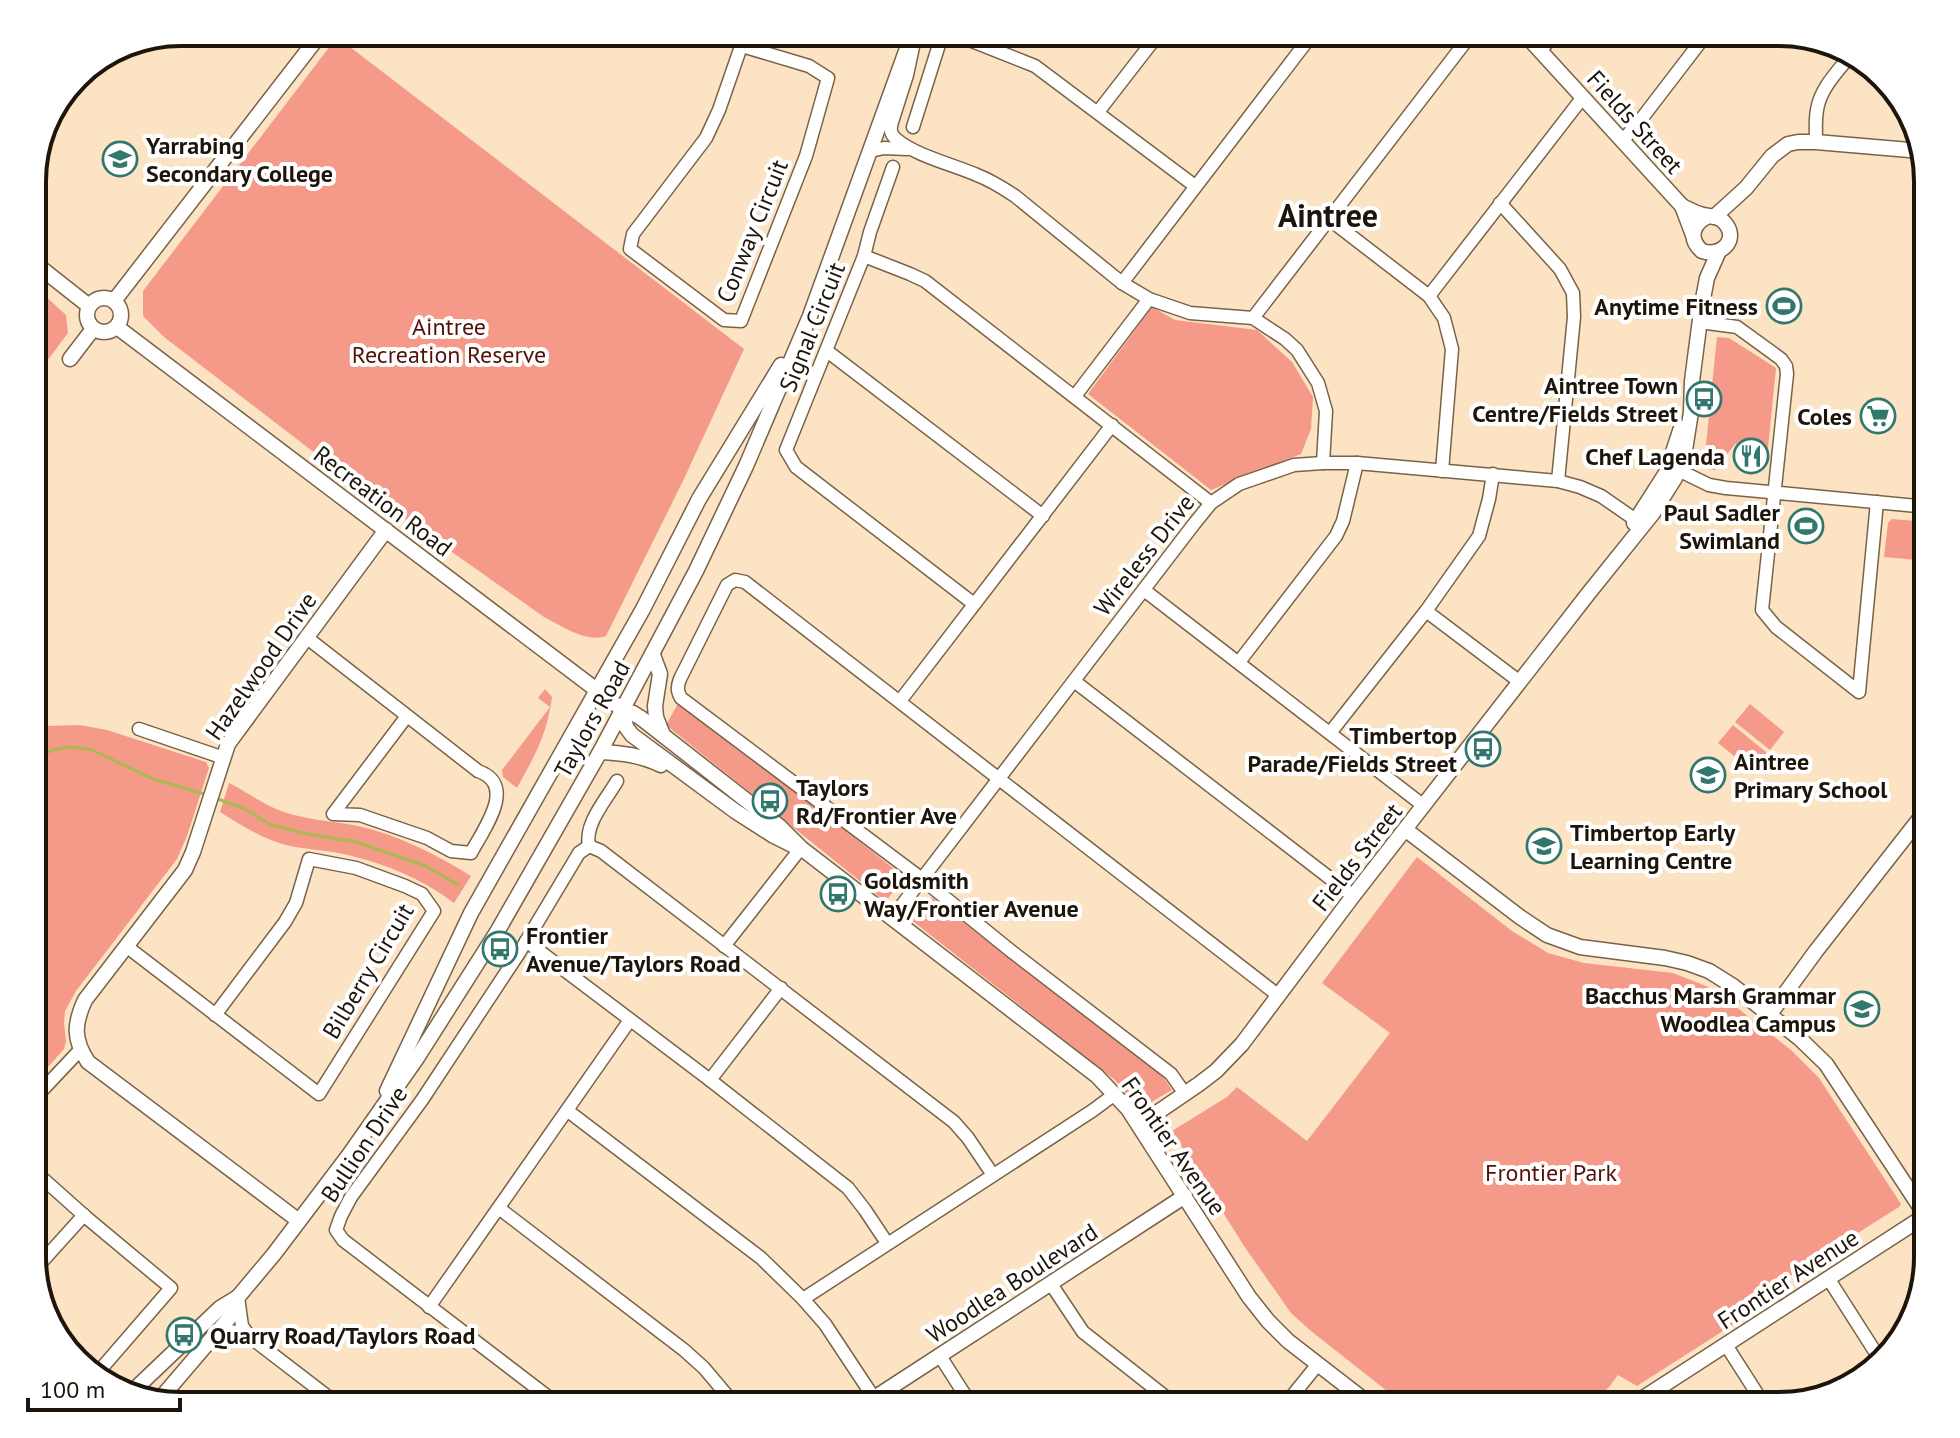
<svg xmlns="http://www.w3.org/2000/svg" width="1960" height="1438" viewBox="0 0 1960 1438" font-family="'PT Sans',sans-serif">
	<style>
		.green { fill: #f59989 }
		.water { fill: #a9ba54 }
		.lines { fill: none; stroke-linecap: round; stroke-linejoin: round }
		.stream { stroke: #a9ba54; stroke-width: 3 }
		.minor-casing { stroke: #796347; stroke-width: 15 }
		.tertiary-casing { stroke: #796347; stroke-width: 17 }
		.minor { stroke: #fff; stroke-width: 12 }
		.tertiary { stroke: #fff; stroke-width: 14 }
		.labels { text-anchor: middle; dominant-baseline: central; stroke-width: 8; stroke-linejoin: round; paint-order: stroke }
		.street-label { font-size: 24px; fill: #1e150a; stroke: #fff }
		.poi-label { font-size: 24px; font-weight: bold; fill: #1e150a; stroke: #fff; text-anchor: start }
		.park-label { font-size: 24px; fill: #52120a; stroke: #fff }
		.district-label { font-size: 32px; font-weight: bold; fill: #1e150a; stroke: #fff }
		.rim { fill: none; stroke: #1e150a; stroke-width: 4 }
	</style>
	<rect width="100%" height="100%" fill="#fbe3c3"/>
	<g class="green">
		<path d="M 337,37 L 744,349 L 682,483 L 606,636 C 586,643 562,626 544,617 L 350,480 L 164,337 L 143,316 L 143,291 Z"/>
		<polygon points="32,284 66,315 68,333 32,381"/>
		<polygon points="1152,307 1175,320 1257,330 1292,362 1313,397 1311,429 1301,454 1211,490 1088,394"/>
		<polygon points="1717,337 1729,338 1776,368 1768,448 1735,444 1715,470 1708,469 1704,464"/>
		<polygon points="1892,519 1928,522 1928,561 1884,557 1888,523"/>
		<path d="M 545,689 L 552,697 C 547,735 535,755 517,788 L 503,777 L 502,770 L 550,707 L 538,698 Z"/>
		<polygon points="680,700 903,876 886,902 666,725"/>
		<polygon points="1750,704 1784,732 1770,750 1735,722"/>
		<polygon points="32,722 46,726 80,725 107,730 206,762 209,768 187,836 177,859 76,991 65,1011 64,1023 66,1041 64,1049 32,1085"/>
		<polygon points="1733,725 1767,753 1753,771 1718,743"/>
		<path d="M 229,783 C 248,792 264,806 284,812 C 308,820 333,821 358,826 C 398,835 436,854 471,876 L 454,903 C 423,879 386,864 348,855 C 328,850 307,850 286,845 C 262,839 241,825 220,812 Z"/>
		<polygon points="1417,857 1512,931 1548,953 1584,963 1673,973 1706,986 1726,999 1791,1050 1819,1078 1901,1204 1899,1207 1785,1279 1790,1288 1637,1386 1618,1375 1609,1387 1589,1406 1406,1406 1311,1331 1291,1313 1244,1246 1172,1131 1227,1097 1237,1087 1307,1141 1390,1033 1322,983"/>
		<polygon points="931,897 1162,1075 1172,1090 1139,1109 1115,1080 910,919"/>
	</g>
	<path class="water" d="M 32,941 C 52,980 52,1005 32,1044 Z"/>
	<g class="lines">
		<g class="stream">
			<polyline points="32,759 53,750 69,747 90,749 153,779 208,795"/>
			<polyline points="215,798 245,809 271,825 307,834 356,842 426,866 458,885"/>
		</g>
		<g class="minor-casing">
			<g id="minor">
				<polyline points="949,32 1035,66 1195,186"/>
				<polyline points="742,46 809,66 828,78 806,156 741,321 724,320 630,249 633,234 706,138 719,110 746,32"/>
				<path d="M 913,47 L 907,75 L 892,122 C 890,129 890,134 896,139 C 914,155 954,165 977,175 C 990,180 1003,188 1015,196 L 1122,283 L 1149,299 L 1190,313 L 1253,318 L 1285,339 L 1297,350 L 1318,383 L 1326,411 L 1323,463"/>
				<polyline points="1540,52 1555,32"/>
				<polyline points="1098,112 1160,32"/>
				<polyline points="913,127 943,32"/>
				<polyline points="1623,140 1639,122 1708,32"/>
				<path d="M 1816,142 C 1816,131 1815,120 1817,110 C 1820,89 1837,72 1850,56"/>
				<polyline points="870,151 884,148 907,149"/>
				<polyline points="1500,203 1560,269 1573,293 1574,317 1558,481"/>
				<polyline points="1329,219 1429,296 1444,318 1452,349 1442,471"/>
				<polyline points="864,256 870,232 893,167"/>
				<polyline points="1122,283 1314,32"/>
				<polyline points="1429,296 1583,97"/>
				<polyline points="1253,318 1473,32"/>
				<polyline points="1700,322 1737,327 1781,359 1786,366 1787,374 1762,610 1776,627 1859,692 1877,502"/>
				<polyline points="827,351 1043,516"/>
				<polyline points="1075,396 1149,299"/>
				<polyline points="1672,467 1709,485 1726,488 1928,507"/>
				<polyline points="1144,590 1424,806"/>
				<polyline points="974,604 796,467 786,450 864,256 910,274 925,281 1211,503"/>
				<polyline points="1426,611 1520,682"/>
				<path d="M 306,637 L 478,771 C 518,785 483,830 471,853 L 451,851 L 427,838 L 360,815 L 333,814 L 407,716"/>
				<polyline points="1239,662 1336,536 1343,521 1357,463"/>
				<polyline points="1074,681 1353,896"/>
				<polyline points="900,701 1112,425"/>
				<polyline points="139,729 224,758"/>
				<polyline points="1330,733 1426,611 1479,536 1489,499 1493,474"/>
				<polyline points="589,846 601,851 954,1122 968,1138 993,1175"/>
				<path d="M 589,846 C 584,824 606,800 617,781"/>
				<polyline points="892,918 1194,524 1211,503 1239,484 1294,465 1323,463 1357,463 1558,481 1580,487 1601,496 1643,525"/>
				<polyline points="526,941 710,1080 848,1188 865,1210 887,1243"/>
				<polyline points="126,946 319,1094 434,911 422,894 405,886 356,868 309,859 296,903 285,922 215,1015"/>
				<polyline points="724,946 801,848"/>
				<polyline points="710,1080 781,988"/>
				<path d="M 1185,1094 L 1171,1074 L 1011,951 L 922,879 L 681,698 C 677,691 677,687 680,679 L 727,585 L 735,580 L 745,582 L 1279,996"/>
				<polyline points="32,1101 80,1050"/>
				<polyline points="568,1111 761,1258 803,1299 825,1324 874,1398"/>
				<polyline points="32,1169 87,1218 171,1288 94,1377"/>
				<polyline points="500,1209 684,1350 704,1368 736,1406"/>
				<polyline points="38,1266 84,1215"/>
				<polyline points="1828,1278 1881,1361"/>
				<polyline points="1051,1284 1083,1332 1177,1406"/>
				<polyline points="238,1297 242,1326 250,1337"/>
				<polyline points="803,1299 1092,1111 1115,1094"/>
				<polyline points="429,1307 630,1020"/>
				<polyline points="219,1330 237,1332 250,1337 340,1406"/>
				<polyline points="1726,1345 1765,1406"/>
				<polyline points="940,1356 972,1406"/>
				<polyline points="560,1406 343,1240 336,1230 341,1216 351,1197 422,1100 519,953 579,853 589,846"/>
				<polyline points="1284,1406 1318,1364"/>
			</g>
		</g>
		<g class="tertiary-casing">
			<g id="tertiary">
				<polyline points="1523,32 1682,206 1693,235"/>
				<path d="M 1682,206 C 1688,209 1694,212 1700,214 C 1708,217 1718,215 1724,222 C 1740,239 1721,258 1702,251 C 1688,239 1692,223 1709,216"/>
				<polyline points="1714,217 1746,188 1772,156 1788,144 1798,142 1816,142 1921,151"/>
				<polyline points="32,261 89,306"/>
				<circle cx="104" cy="315" r="17"/>
				<polyline points="114,301 322,32"/>
				<polyline points="117,327 623,710 633,713 641,718 779,826 801,848 1097,1076 1128,1109 1249,1297 1268,1321 1288,1341 1372,1406"/>
				<polyline points="70,359 93,329"/>
				<polyline points="1634,523 1666,473 1681,428"/>
				<polyline points="653,655 660,674 655,706 656,717 663,735"/>
				<polyline points="623,710 626,727 632,735 735,811 774,836 794,846"/>
				<path d="M 600,752 C 622,753 640,755 661,765"/>
				<polyline points="1406,830 1520,917 1547,935 1580,947 1665,958 1687,963 1709,971 1733,986 1799,1038 1826,1064 1926,1216"/>
				<polyline points="1770,1014 1816,951 1928,808"/>
				<polyline points="387,1091 471,913 643,609 699,499 781,365"/>
				<polyline points="1139,1125 1199,1084 1216,1071 1242,1044 1353,896 1588,594 1653,513 1675,478 1685,450 1691,412 1692,381 1702,304 1707,278 1719,251"/>
				<path d="M 299,1221 L 88,1062 C 73,1039 74,1024 85,1000 L 185,870 L 193,852 L 228,744 L 386,530"/>
				<polyline points="134,1390 220,1308 238,1297"/>
				<polyline points="160,1399 230,1317 238,1297 274,1254 349,1155 417,1058 497,932 600,752 696,571 746,466 810,316 913,32"/>
				<polyline points="862,1406 1185,1196"/>
				<polyline points="1631,1406 1928,1214"/>
			</g>
		</g>
		<use href="#minor" class="minor"/>
		<use href="#tertiary" class="tertiary"/>
	</g>
	<defs>
		<g id="school-ring" transform="scale(1.8)"><circle r="9.5" fill="#fff" stroke="#31776d" stroke-width="1.5"/><path d="M0-5L7-2L0 1L-7-2ZM-4 1L0 2.5L4 1V4Q0 6-4 4Z" fill="#31776d"/></g>
		<g id="stadium-ring" transform="scale(1.8)"><circle r="9.5" fill="#fff" stroke="#31776d" stroke-width="1.5"/><path d="M0-5a6.5 5 0 1 0 0 10a6.5 5 0 1 0 0-10ZM-3.5-1.8h7v3.6h-7Z" fill="#31776d"/></g>
		<g id="bus-ring" transform="scale(1.8)"><circle r="9.5" fill="#fff" stroke="#31776d" stroke-width="1.5"/><path d="M-5-6H5V4H4V6H2V4H-2V6H-4V4H-5ZM-3.5-4V0h7V-4ZM-3.5 1.2v1.5H-2V1.2ZM2 1.2v1.5H3.5V1.2Z" fill="#31776d"/></g>
		<g id="supermarket-ring" transform="scale(1.8)"><circle r="9.5" fill="#fff" stroke="#31776d" stroke-width="1.5"/><path d="M-6-5.5h2.5l.6 2H6L4.5 2H-2.5L-4.4-4H-6ZM-1.5 3.2a1.3 1.3 0 1 0 .1 0ZM3 3.2a1.3 1.3 0 1 0 .1 0Z" fill="#31776d"/></g>
		<g id="restaurant-ring" transform="scale(1.8)"><circle r="9.5" fill="#fff" stroke="#31776d" stroke-width="1.5"/><path d="M-5-6h1v4h1v-4h1v4h1v-4h1v5L-1.5 .5V6h-2V.5L-5-1ZM5-6V6H3V1.5H1.5Q1.5-4 5-6Z" fill="#31776d"/></g>
	</defs>
	<g fill-rule="evenodd">
		<use href="#school-ring" x="120" y="159"/>
		<use href="#stadium-ring" x="1784" y="306"/>
		<use href="#bus-ring" x="1704" y="399"/>
		<use href="#supermarket-ring" x="1878" y="416"/>
		<use href="#restaurant-ring" x="1751" y="456"/>
		<use href="#stadium-ring" x="1806" y="526"/>
		<use href="#bus-ring" x="1483" y="749"/>
		<use href="#school-ring" x="1708" y="775"/>
		<use href="#bus-ring" x="770" y="801"/>
		<use href="#school-ring" x="1544" y="846"/>
		<use href="#bus-ring" x="838" y="894"/>
		<use href="#bus-ring" x="500" y="949"/>
		<use href="#school-ring" x="1862" y="1009"/>
		<use href="#bus-ring" x="184" y="1335"/>
	</g>
	<g class="labels">
		<g class="street-label">
			<text transform="translate(1635 122) rotate(48)">Fields Street</text>
			<text transform="translate(752 231) rotate(-68)">Conway Circuit</text>
			<text transform="translate(812 327) rotate(-68)">Signal Circuit</text>
			<text transform="translate(383 501) rotate(37)">Recreation Road</text>
			<text transform="translate(1144 555) rotate(-52)">Wireless Drive</text>
			<text transform="translate(261 666) rotate(-55)">Hazelwood Drive</text>
			<text transform="translate(592 719) rotate(-61)">Taylors Road</text>
			<text transform="translate(1357 857) rotate(-52)">Fields Street</text>
			<text transform="translate(368 971) rotate(-59)">Bilberry Circuit</text>
			<text transform="translate(364 1144) rotate(-56)">Bullion Drive</text>
			<text transform="translate(1174 1146) rotate(55)">Frontier Avenue</text>
			<text transform="translate(1788 1279) rotate(-33)">Frontier Avenue</text>
			<text transform="translate(1012 1283) rotate(-33)">Woodlea Boulevard</text>
		</g>
		<g class="poi-label">
			<text x="146" y="145">Yarrabing<tspan x="146" dy="28">Secondary College</tspan></text>
			<text x="1758" y="306" text-anchor="end">Anytime Fitness</text>
			<text x="1678" y="385" text-anchor="end">Aintree Town<tspan x="1678" dy="28">Centre/Fields Street</tspan></text>
			<text x="1852" y="416" text-anchor="end">Coles</text>
			<text x="1725" y="456" text-anchor="end">Chef Lagenda</text>
			<text x="1780" y="512" text-anchor="end">Paul Sadler<tspan x="1780" dy="28">Swimland</tspan></text>
			<text x="1457" y="735" text-anchor="end">Timbertop<tspan x="1457" dy="28">Parade/Fields Street</tspan></text>
			<text x="1734" y="761">Aintree<tspan x="1734" dy="28">Primary School</tspan></text>
			<text x="796" y="787">Taylors<tspan x="796" dy="28">Rd/Frontier Ave</tspan></text>
			<text x="1570" y="832">Timbertop Early<tspan x="1570" dy="28">Learning Centre</tspan></text>
			<text x="864" y="880">Goldsmith<tspan x="864" dy="28">Way/Frontier Avenue</tspan></text>
			<text x="526" y="935">Frontier<tspan x="526" dy="28">Avenue/Taylors Road</tspan></text>
			<text x="1836" y="995" text-anchor="end">Bacchus Marsh Grammar<tspan x="1836" dy="28">Woodlea Campus</tspan></text>
			<text x="210" y="1335">Quarry Road/Taylors Road</text>
		</g>
		<g class="park-label">
			<text x="449" y="326">Aintree<tspan x="449" dy="28">Recreation Reserve</tspan></text>
			<text x="1551" y="1172">Frontier Park</text>
		</g>
		<g class="district-label">
			<text x="1328" y="215">Aintree</text>
		</g>
	</g>
	<path d="M0 0H1960V1438H0ZM181 46H1779A135 135 0 0 1 1914 181V1257A135 135 0 0 1 1779 1392H181A135 135 0 0 1 46 1257V181A135 135 0 0 1 181 46Z" fill="#fff" fill-rule="evenodd"/>
	<path class="rim" d="M181 46H1779A135 135 0 0 1 1914 181V1257A135 135 0 0 1 1779 1392H181A135 135 0 0 1 46 1257V181A135 135 0 0 1 181 46Z"/>
	<path d="M28 1398v12h152v-12" fill="none" stroke="#1e150a" stroke-width="4"/>
	<text x="40" y="1398" font-size="24" fill="#1e150a" stroke="#ffffff" stroke-width="6" paint-order="stroke">100 m</text>
</svg>
